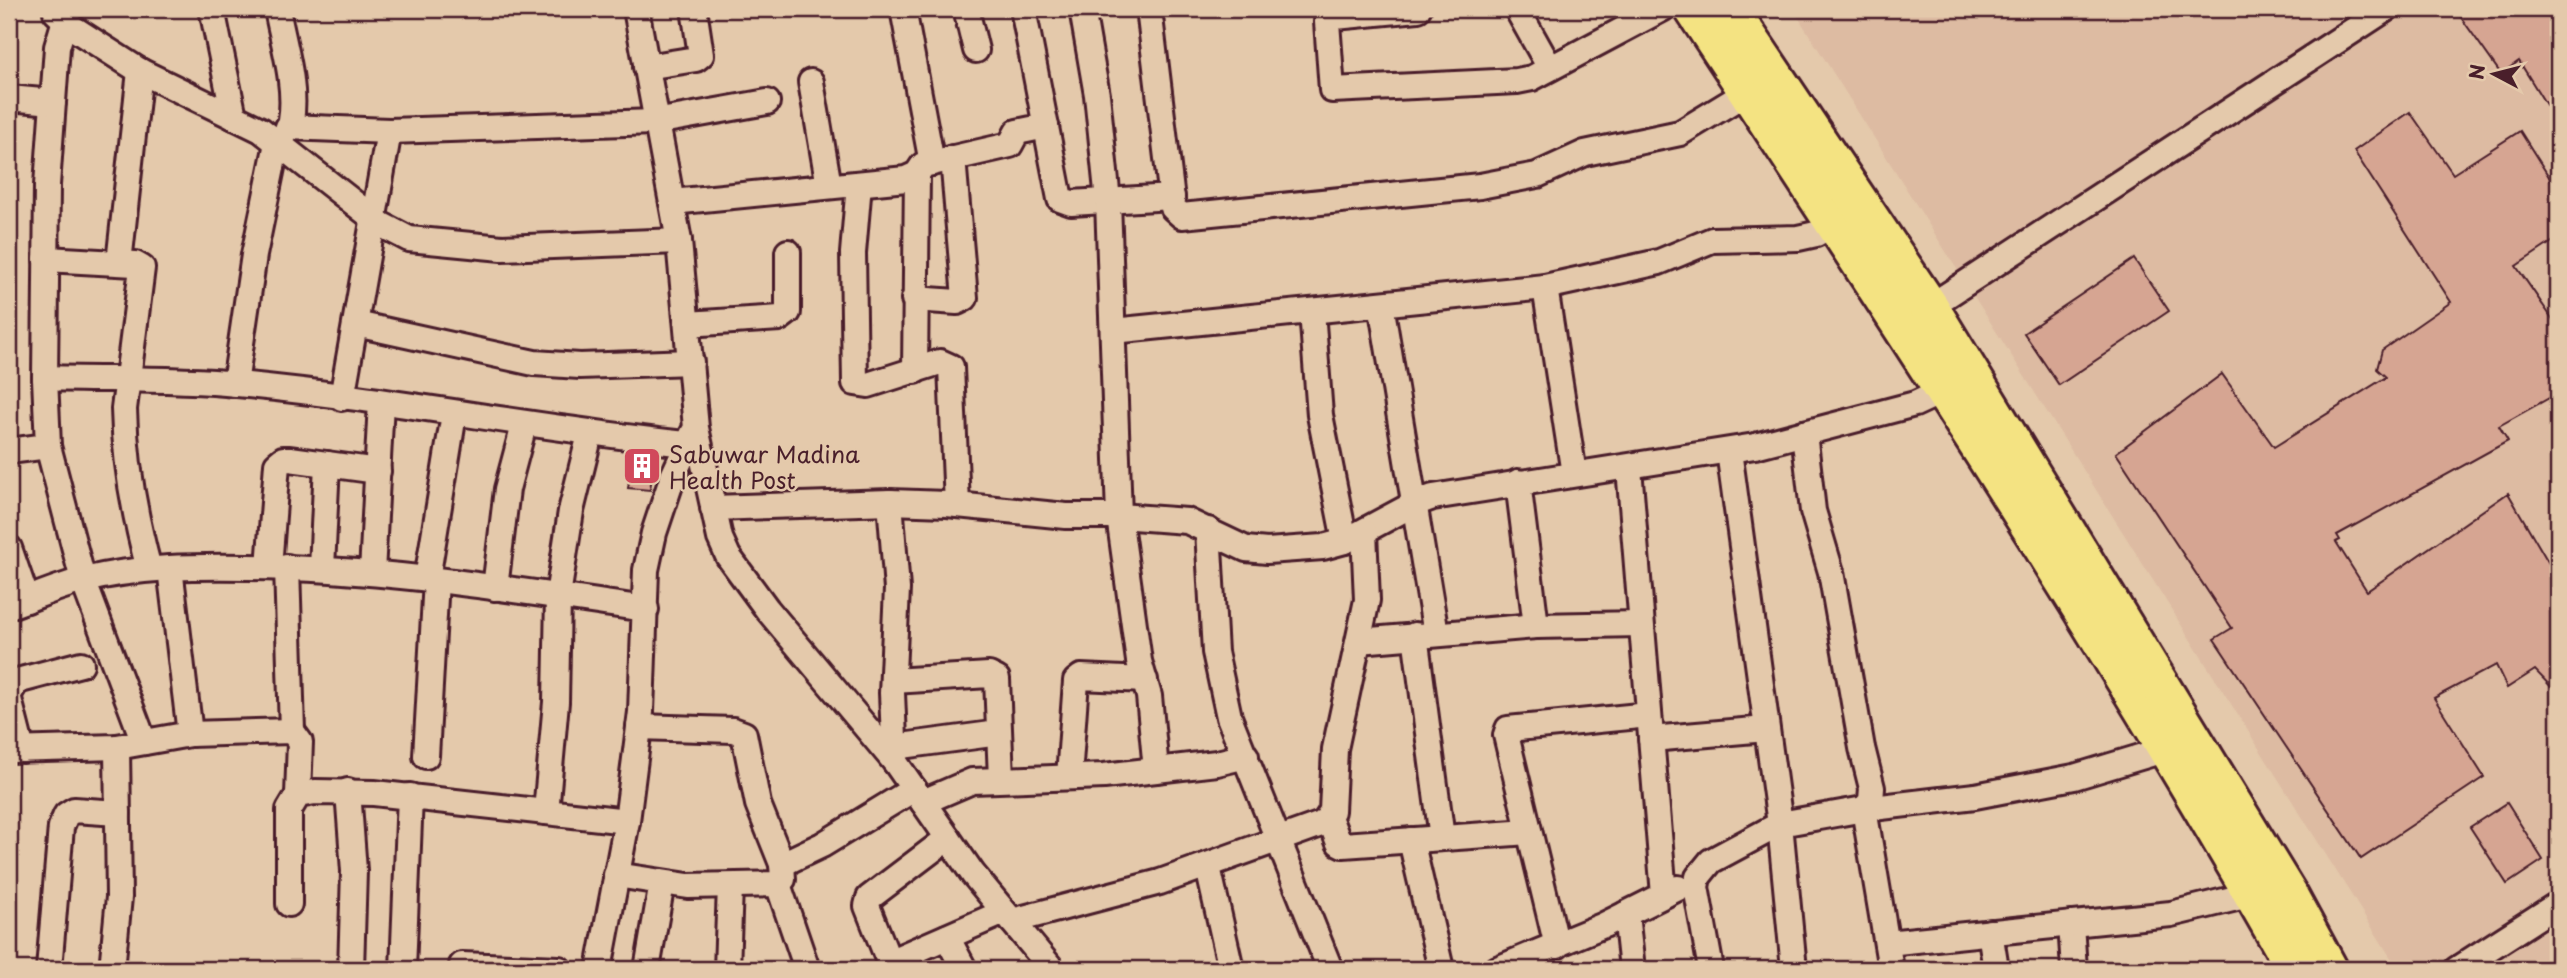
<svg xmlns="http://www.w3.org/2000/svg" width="2567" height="978" viewBox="0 0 2567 978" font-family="'Playpen Sans',sans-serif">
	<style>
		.built { fill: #ddbba2 }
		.building { fill: #d6a592; stroke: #4a1f2b; stroke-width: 2 }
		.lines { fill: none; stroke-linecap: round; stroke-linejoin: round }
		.street-casing { stroke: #4a1f2b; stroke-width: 30 }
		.primary-casing { stroke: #4a1f2b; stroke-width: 44 }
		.street { stroke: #e4c9ab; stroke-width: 24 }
		.primary { stroke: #f4e382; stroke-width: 38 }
		.labels { text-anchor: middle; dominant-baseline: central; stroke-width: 5; stroke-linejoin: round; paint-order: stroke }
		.poi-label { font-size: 23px; fill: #4a1f2b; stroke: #e4c9ab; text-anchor: start }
	</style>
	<rect width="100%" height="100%" fill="#e4c9ab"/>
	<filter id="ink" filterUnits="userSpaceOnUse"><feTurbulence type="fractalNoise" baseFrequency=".0143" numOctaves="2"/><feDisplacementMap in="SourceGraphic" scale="14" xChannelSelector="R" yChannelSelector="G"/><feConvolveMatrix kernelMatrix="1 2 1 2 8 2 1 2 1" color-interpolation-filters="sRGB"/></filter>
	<g filter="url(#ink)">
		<polygon class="built" points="1793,9 2558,9 2558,969 2398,969"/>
		<g class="building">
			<polygon points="2470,9 2558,9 2558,124 2519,61 2501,74 2460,16"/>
			<polygon points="2410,112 2453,174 2520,131 2558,191 2558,238 2516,266 2558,327 2558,393 2499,426 2508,441 2337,535 2340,540 2336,542 2367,591 2508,493 2558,579 2558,694 2535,670 2507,688 2496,665 2434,698 2484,777 2361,859 2214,639 2232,628 2116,453 2222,374 2274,447 2386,377 2377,369 2382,350 2451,302 2354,151"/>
			<polygon points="2134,259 2169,311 2059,385 2024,333"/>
			<polygon points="633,453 655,455 650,490 628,488"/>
			<polygon points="2507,803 2543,860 2507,884 2470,827"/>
		</g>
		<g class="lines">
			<g class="street-casing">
				<g id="street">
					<polyline points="212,9 234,117"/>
					<polyline points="636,9 679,241 696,428 720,538 728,556 767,609 895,762 973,874 1052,969"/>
					<polyline points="903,9 932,163"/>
					<polyline points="966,9 976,50"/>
					<polyline points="1023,9 1060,199 1071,203 1172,197"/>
					<polyline points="1082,9 1097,95 1108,201 1119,516 1139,661 1149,696 1156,770"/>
					<polyline points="1149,9 1173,208 1182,216 1480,186 1537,175 1585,153 1680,133 1749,91"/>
					<polyline points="1418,9 1335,17 1327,22 1332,90 1517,81 1532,78 1662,9"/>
					<polyline points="1517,9 1550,68"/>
					<polyline points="56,12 73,28 140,71 261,130 382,225 409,239 502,248 679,241"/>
					<polyline points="65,20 57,47 47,185 45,378 48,446 83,580 144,742"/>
					<polyline points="646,67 696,59 701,55 694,9"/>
					<polyline points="811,82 829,186"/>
					<polyline points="9,98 53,102"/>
					<polyline points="288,127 389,131 655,122 767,102"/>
					<polyline points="859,184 853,253 855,383 868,385 940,362 951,367 957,505"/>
					<polyline points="672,202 906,179 917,174 923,165 1010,145 1017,132 1046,126"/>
					<path d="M 46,259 L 135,264 L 142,268 L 124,409 C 125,463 135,517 149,569"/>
					<polyline points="119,263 140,71"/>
					<polyline points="1545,287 1574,474"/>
					<polyline points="914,299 957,302 965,298 953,158"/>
					<polyline points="1381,304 1436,634"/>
					<polyline points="1312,311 1320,415 1345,541"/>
					<polyline points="1917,315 2386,9"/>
					<polyline points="356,324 534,363 580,366 691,362"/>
					<polyline points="687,324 780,318 788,312 788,252"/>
					<polyline points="1113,331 1545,287 1659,262 1712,240 1798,238 1816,234 1835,223"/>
					<polyline points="915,371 917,174"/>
					<path d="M 45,378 C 109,380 174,378 237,384 C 387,398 535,428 686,444"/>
					<path d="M 235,384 L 254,255 L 277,143 C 283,136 290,130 291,120 C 297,86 283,42 277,9"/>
					<polyline points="342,398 389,131"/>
					<polyline points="1804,433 1813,511 1831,572 1862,748 1872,788 1871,801 1864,809 1891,969"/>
					<polyline points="9,451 48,446"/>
					<polyline points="1729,451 1780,824 1794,969"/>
					<polyline points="1629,468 1664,895"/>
					<polyline points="1518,482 1536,626"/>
					<polyline points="890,502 897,589 892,693 895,762"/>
					<polyline points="713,508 890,502 947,504 1066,516 1119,516 1187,521 1246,549 1267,551 1323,547 1345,541 1414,504 1433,497 1755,446 1915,404 1943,391"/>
					<polyline points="1208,530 1215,652 1229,717 1330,969"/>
					<polyline points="9,548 27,600"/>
					<polyline points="269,567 277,464 283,459 290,459 378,471"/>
					<polyline points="287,567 292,731"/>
					<polyline points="170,568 190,734"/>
					<polyline points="322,568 327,464"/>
					<polyline points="372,573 381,402"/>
					<polyline points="427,579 454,414"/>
					<polyline points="495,588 507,489 524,425"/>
					<path d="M 9,606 C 33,598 59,586 84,580 C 138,567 194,566 248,567 C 382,568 514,590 646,609"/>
					<polyline points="1415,635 1442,838"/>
					<polyline points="1359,641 1536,626 1640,624"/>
					<polyline points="893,681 989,675 997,679 1001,779"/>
					<polyline points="9,694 17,681 81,664"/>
					<polyline points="9,699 22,750"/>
					<polyline points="1651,739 1766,729"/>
					<polyline points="894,747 999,733"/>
					<polyline points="9,750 117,747 190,734 292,731 300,742 298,795"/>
					<polyline points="426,756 436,580"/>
					<polyline points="1069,777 1076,681 1081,677 1145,680"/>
					<polyline points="348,791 354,871 351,969"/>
					<polyline points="923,802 972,781 1104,776 1217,763 1246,756"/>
					<polyline points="546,812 556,702 558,596 571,511 590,434"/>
					<polyline points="1329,817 1339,843 1343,845 1529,832"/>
					<polyline points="1411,840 1441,969"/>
					<polyline points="782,864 822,845 914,789"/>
					<polyline points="1208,867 1231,969"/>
					<polyline points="616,875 688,886 778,884 783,879 782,864 758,804 744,734 733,730 639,727"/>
					<polyline points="778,884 807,969"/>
					<polyline points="289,904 289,810 298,795 315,792 374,793 627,821"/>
					<polyline points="1626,914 1632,969"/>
					<polyline points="1012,921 1160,882 1324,823 1332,811 1335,749 1367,600 1364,532"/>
					<polyline points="2071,924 2074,969"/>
					<polyline points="1990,932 1996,969"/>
					<polyline points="947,937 964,969"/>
					<polyline points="1887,943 2171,914 2253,894"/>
					<polyline points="1557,946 1506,735 1508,729 1649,715"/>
					<polyline points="889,962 1004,912"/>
					<polyline points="462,965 559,969"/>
					<polyline points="49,969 61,827 66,815 74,810 118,813"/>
					<polyline points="112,969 119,897 117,747"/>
					<polyline points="403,969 410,796"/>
					<polyline points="599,969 627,821 641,712 646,570 654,533 673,476 693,433"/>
					<polyline points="647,969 662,883"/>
					<polyline points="727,969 730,886"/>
					<polyline points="892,969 867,906 869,898 948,838"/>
					<polyline points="1497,969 1604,925 1678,888"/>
					<polyline points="1711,969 1696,887 1698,877 1711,861 1780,824 1864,809 1975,796 2074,777 2167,749"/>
					<polyline points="2457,969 2558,904"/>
				</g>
			</g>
			<g class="primary-casing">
				<g id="primary">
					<path d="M 1694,9 C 1902,324 2110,640 2296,969"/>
					<polyline points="1729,9 1929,307 2289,897 2328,969"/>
				</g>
			</g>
			<use href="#street" class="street"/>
			<use href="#primary" class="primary"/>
		</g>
	</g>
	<defs>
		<g id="building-square" transform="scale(2.0125)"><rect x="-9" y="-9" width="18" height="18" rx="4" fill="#d1495b" stroke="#e4c9ab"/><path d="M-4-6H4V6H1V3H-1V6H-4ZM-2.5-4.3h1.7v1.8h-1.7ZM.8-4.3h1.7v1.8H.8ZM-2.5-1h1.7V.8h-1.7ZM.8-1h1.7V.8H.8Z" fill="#fff"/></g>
	</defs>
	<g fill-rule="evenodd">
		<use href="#building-square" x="642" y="466"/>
	</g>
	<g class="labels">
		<g class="poi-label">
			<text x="669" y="453">Sabuwar Madina<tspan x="669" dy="26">Health Post</tspan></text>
		</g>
	</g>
	<rect width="2567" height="978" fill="none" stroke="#e4c9ab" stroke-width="35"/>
	<rect x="18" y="18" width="2532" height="943" fill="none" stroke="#4a1f2b" stroke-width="2.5" filter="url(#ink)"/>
	<g transform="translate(2494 74) rotate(277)" stroke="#e4c9ab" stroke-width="5" paint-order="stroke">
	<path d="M0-5L12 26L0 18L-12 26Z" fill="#4a1f2b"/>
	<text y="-10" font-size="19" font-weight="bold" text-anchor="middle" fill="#4a1f2b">N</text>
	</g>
</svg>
